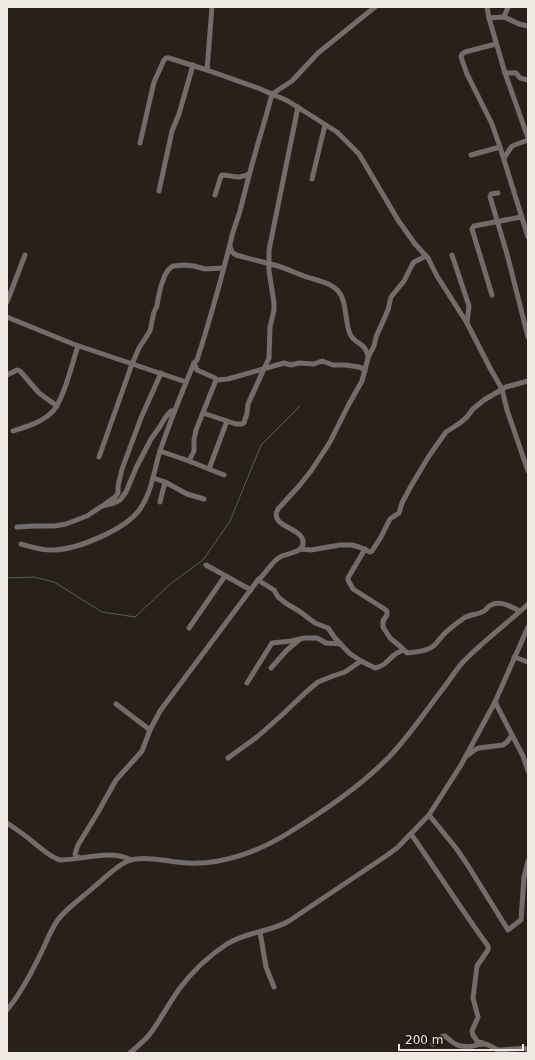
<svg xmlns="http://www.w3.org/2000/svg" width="535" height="1060" viewBox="0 0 535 1060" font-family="'DejaVu Sans',sans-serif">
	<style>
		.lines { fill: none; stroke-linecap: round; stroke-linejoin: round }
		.stream { stroke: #56634a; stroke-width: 1 }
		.minor { stroke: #726c6a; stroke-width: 5 }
	</style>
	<rect width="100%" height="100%" fill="#282119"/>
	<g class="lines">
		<polyline class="stream" points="7,578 34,577 54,582 102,612 135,617 169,585 203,560 230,521 261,445 300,406"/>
		<g class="minor">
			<polyline points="487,7 489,18 505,73 528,138"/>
			<polyline points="504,17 508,7"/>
			<polyline points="489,18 504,17 519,24 528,26"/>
			<polyline points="496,44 465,52 462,54 461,57 467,74 492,124 500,147 528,237"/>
			<polyline points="207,70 212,7"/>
			<polyline points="505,73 516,73 520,78 528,80"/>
			<polyline points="140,143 154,82 164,60 166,58 169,58 207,70 258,88 288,101 337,132 359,154 398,220 415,244 428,258 437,276 467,323 490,368 502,389 507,410 528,471"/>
			<polyline points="471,155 500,147"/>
			<polyline points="504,158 512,146 528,140"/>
			<polyline points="312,179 325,125"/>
			<polyline points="159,191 172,131 179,114 193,65"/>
			<polyline points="498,193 491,194 490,197 491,200 507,254 528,337"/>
			<path d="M 215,195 L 221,176 L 222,175 C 233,175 237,180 249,174"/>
			<path d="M 230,246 L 232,252 L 236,255 C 250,259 264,262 278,266 C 288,269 297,274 307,277 C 319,281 334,283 341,295 C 347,307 345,322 350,334 C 355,345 366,342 368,357"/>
			<polyline points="452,255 469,306 467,323"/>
			<polyline points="492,295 472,229 474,226 521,217"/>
			<polyline points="7,302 25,255"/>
			<polyline points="7,317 73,344 186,382"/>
			<polyline points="7,375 17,370 20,371 39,393 57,406"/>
			<polyline points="216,380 228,379 284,363 291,365 299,363 314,364 322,361 333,365 346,365 359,367 363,369 365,371"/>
			<polyline points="203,413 227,421"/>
			<path d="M 13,431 C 25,427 40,423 50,414 C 63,404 72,363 78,346"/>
			<polyline points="160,451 189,461 224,475"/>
			<polyline points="99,457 132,364 139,348 150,331 154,312 157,306 158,299 161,286 165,275 169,269 173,266 185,265 194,266 205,269 223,268"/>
			<polyline points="189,461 194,451 194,440 196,430 216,380 215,378 197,370 194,363"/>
			<polyline points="209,469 227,421 236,424 242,424 244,423 247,413 248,404 269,358 270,327 274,310 274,303 269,271 269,250 298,107"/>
			<polyline points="153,478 165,482 187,494 204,499"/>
			<polyline points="160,502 165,482"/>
			<polyline points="105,504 115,497 118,493 118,486 122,469 141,418 161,373"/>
			<polyline points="17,527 35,526 55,526 66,524 87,516 102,506 114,503 120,500 126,492 136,468 151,439 159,428 165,418 171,411 174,411"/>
			<path d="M 21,544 C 32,547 44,551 54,550 C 79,549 126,529 140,509 C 152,492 154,470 160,451 C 170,421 182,392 194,363 L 197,360 C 210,320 221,280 231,240 C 233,230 237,221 240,211 C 243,199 246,187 249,176 C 256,148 265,122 272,94 L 292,81 L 318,53 L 375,7"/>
			<polyline points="300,549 311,550 340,545 352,545 359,547 370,552 372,551 381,537 390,519 399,513 402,503 411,486 429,456 446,432 460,423 467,417 473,409 484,400 506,387 528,381"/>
			<polyline points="365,549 348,578 348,580 353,589 383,608 387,611 387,615 383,621 383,627 390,638 401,647 404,650"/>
			<polyline points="206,565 251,590"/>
			<path d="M 258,580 L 274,590 L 278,597 L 287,604 L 299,611 L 315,623 L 328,628 L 335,638 L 349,653 L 361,661 L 375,668 C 386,665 386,662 394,655 C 396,653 400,652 403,650 L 404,650 L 407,653 C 415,652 425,652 432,647 C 437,644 440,638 444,634 C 450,628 457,623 464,618 C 470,614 478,615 484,611 C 487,609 488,606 491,605 C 501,600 511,607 520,611"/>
			<polyline points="189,628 225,576"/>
			<polyline points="514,657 528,662"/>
			<polyline points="271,668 287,650 299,640"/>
			<polyline points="247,683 272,643 291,641 304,638 317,638 326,643 341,644"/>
			<polyline points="495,702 523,756 528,771"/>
			<polyline points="116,704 150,730"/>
			<polyline points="468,755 476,749 479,748 503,745 507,742 512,735"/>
			<polyline points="228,758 257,737 283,714 306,692 318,682 333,676 345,672 361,661"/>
			<polyline points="429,815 456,848 467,864 508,930 521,920 524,877 528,861"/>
			<path d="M 7,823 C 16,829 25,835 33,842 C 42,849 50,857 60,860 C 82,860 111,849 131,860"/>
			<path d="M 411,834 C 437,871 461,909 488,946 L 488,950 L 477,966 L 473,998 L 478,1017 L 472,1031 L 473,1035 L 477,1041 L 483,1043"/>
			<path d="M 80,858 L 76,856 L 75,854 L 78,845 L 97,814 L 116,780 L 142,751 L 150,730 L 160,711 L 258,580 C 267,573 271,561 282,556 C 289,553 304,552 303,542 C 303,527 268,527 278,509 L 299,486 L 311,471 L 330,442 L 349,404 L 362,381 L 368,358 L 374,346 L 376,337 L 388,310 L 391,297 L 404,281 L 412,265 L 414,262 L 426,256"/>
			<polyline points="260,932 266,967 274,987"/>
			<path d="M 7,1010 C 22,992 33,970 43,949 C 47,940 51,930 57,921 C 67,907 82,898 95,886 C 106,877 116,866 128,861 C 143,855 171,862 187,863 C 223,865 260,851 290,832 C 325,810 361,786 390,756 C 409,736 425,712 442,690 C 449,681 455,671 463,662 C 483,641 507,624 528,604"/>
			<path d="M 433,1044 L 443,1036 L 445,1036 C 455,1045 460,1048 473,1046 C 476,1045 480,1044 483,1044 C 490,1043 493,1050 500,1050 C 510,1050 518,1047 528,1049"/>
			<path d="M 130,1053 C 137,1047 144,1041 150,1034 C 161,1019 169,1003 180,988 C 192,972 210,955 227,944 C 246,932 270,932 289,921 L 386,856 L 397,848 L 429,815 L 461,765 L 495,702 L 528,627"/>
		</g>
	</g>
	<rect width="535" height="1060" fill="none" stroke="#eee9e3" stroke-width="16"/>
	<path d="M399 1044v6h124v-6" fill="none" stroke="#eee9e3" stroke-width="2"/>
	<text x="405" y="1044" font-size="12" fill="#eee9e3" stroke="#1e1810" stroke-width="3" paint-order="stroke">200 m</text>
</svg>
